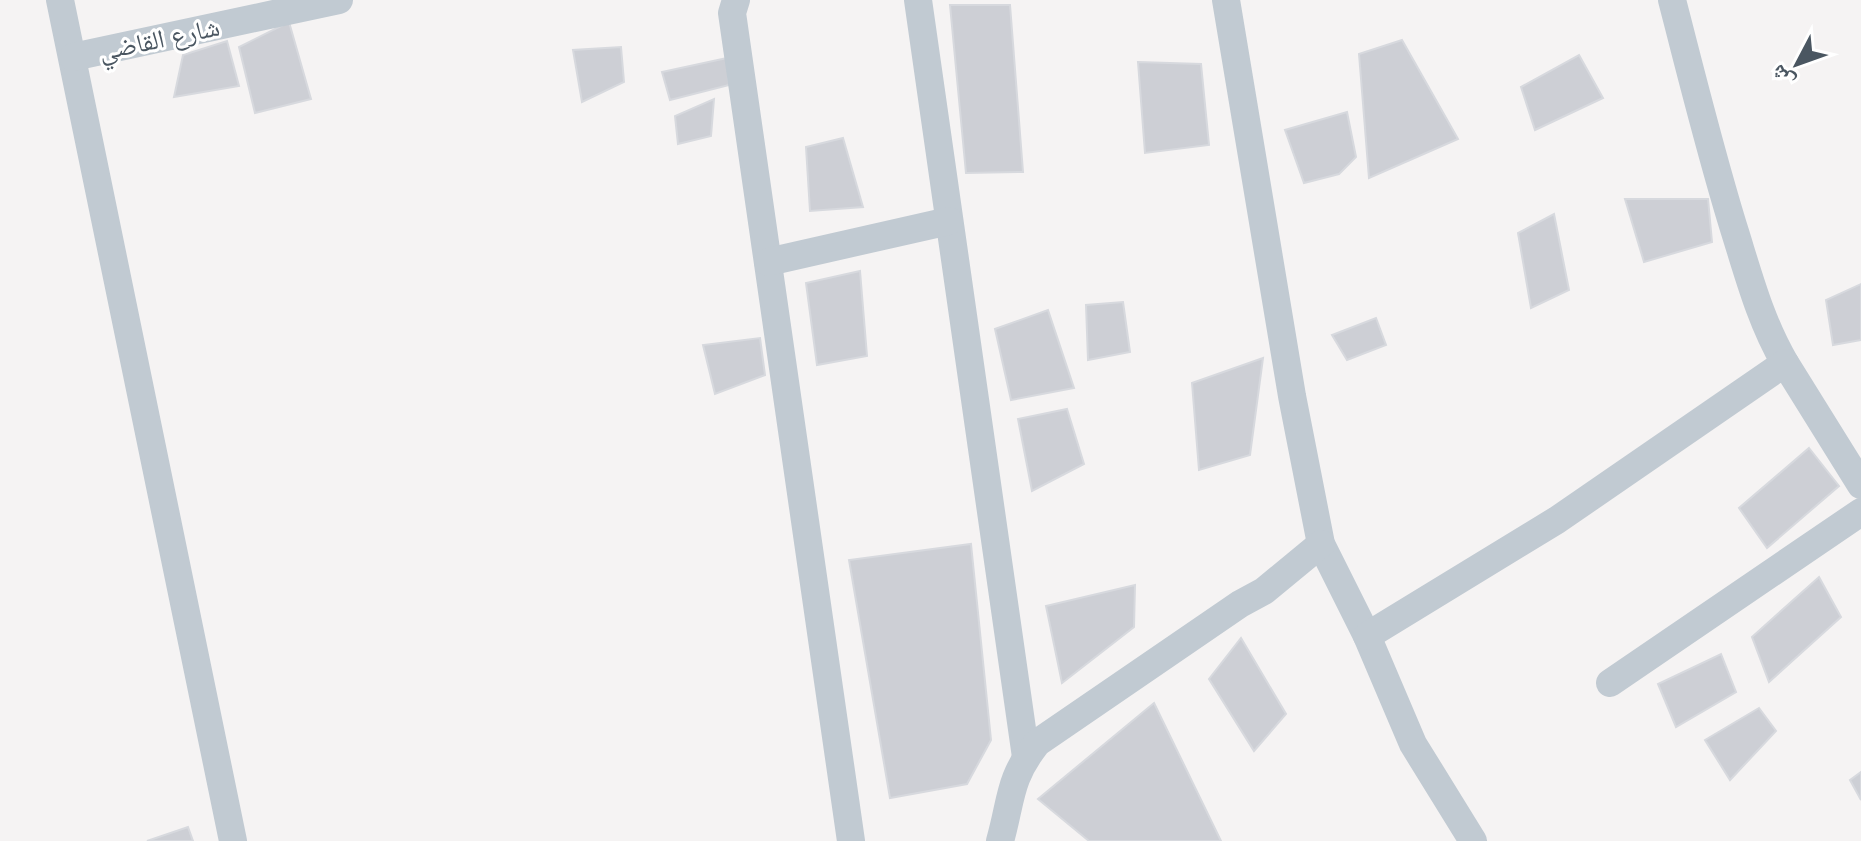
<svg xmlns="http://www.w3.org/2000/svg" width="1861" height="841" viewBox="0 0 1861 841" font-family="'DM Sans','Noto Naskh Arabic',sans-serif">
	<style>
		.building { fill: #cdcfd5; stroke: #d7d9de; stroke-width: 2 }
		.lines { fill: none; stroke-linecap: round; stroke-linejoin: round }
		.street { stroke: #c1cad2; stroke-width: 28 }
		.labels { text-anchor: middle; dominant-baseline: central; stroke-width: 6; stroke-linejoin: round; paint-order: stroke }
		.street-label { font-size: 26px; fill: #4a5661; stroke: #fff }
	</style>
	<rect width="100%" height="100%" fill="#f5f3f3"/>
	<g class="building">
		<polygon points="950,5 1010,5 1023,172 966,173"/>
		<polygon points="289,22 311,99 255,113 239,47"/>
		<polygon points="1402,40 1458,139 1369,178 1359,54"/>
		<polygon points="227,41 239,86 174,97 183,55"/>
		<polygon points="621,47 624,82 582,102 573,50"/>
		<polygon points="1579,55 1603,98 1535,130 1521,87"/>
		<polygon points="727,58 729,85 670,100 662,72"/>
		<polygon points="1138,62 1201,64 1209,145 1145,153"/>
		<polygon points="714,99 711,136 678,144 675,116"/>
		<polygon points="1347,112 1356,157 1339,174 1304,183 1285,130"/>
		<polygon points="843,138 863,207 810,211 806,147"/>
		<polygon points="1625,199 1708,199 1712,242 1644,262"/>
		<polygon points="1554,214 1569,290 1531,308 1518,233"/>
		<polygon points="860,271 867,356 817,365 806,283"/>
		<polygon points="1861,284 1861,340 1833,345 1826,300"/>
		<polygon points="1123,302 1130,352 1088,360 1086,305"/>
		<polygon points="1048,310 1074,388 1011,400 995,329"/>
		<polygon points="1376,318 1386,345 1347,360 1332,335"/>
		<polygon points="760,338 765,375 715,394 703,345"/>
		<polygon points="1263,358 1250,455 1199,470 1192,383"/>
		<polygon points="1067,409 1084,464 1032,491 1018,419"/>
		<polygon points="1809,448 1839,486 1767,548 1739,508"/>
		<polygon points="971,544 991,740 967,784 890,798 849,560"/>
		<polygon points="1819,577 1841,617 1769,682 1752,637"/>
		<polygon points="1135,585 1134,627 1062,683 1046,606"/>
		<polygon points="1241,638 1286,714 1254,751 1209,679"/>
		<polygon points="1721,654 1736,692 1676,727 1658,684"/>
		<polygon points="1154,703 1221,841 1089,841 1038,799"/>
		<polygon points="1759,708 1776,731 1730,780 1705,740"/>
		<polygon points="1861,772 1861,800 1850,780"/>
		<polygon points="188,827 193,841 147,841"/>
	</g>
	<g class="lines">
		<g class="street">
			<polyline points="60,0 233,841"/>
			<polyline points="736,0 732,13 851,841"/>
			<polyline points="918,0 1026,757"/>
			<polyline points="1226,0 1292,396 1321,544 1367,636 1413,744 1473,841"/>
			<path d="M 1672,0 C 1692,77 1711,155 1735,232 C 1749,277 1761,322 1785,363"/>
			<polyline points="73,57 339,0"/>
			<polyline points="768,262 949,221"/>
			<polyline points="1367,636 1557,520 1785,363 1861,485"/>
			<polyline points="1610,683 1861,512"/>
			<path d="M 1000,841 C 1012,799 1008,780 1037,743 L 1240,604 L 1264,591 L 1321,544"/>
		</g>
	</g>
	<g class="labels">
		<g class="street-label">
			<text transform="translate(159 39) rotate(-12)">شارع القاضي</text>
		</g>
	</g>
	<g transform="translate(1797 64) rotate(229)" stroke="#ffffff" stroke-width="6" paint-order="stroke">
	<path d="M0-6L14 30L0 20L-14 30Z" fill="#4a5661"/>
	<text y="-12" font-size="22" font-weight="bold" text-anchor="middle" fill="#4a5661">ش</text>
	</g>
</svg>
